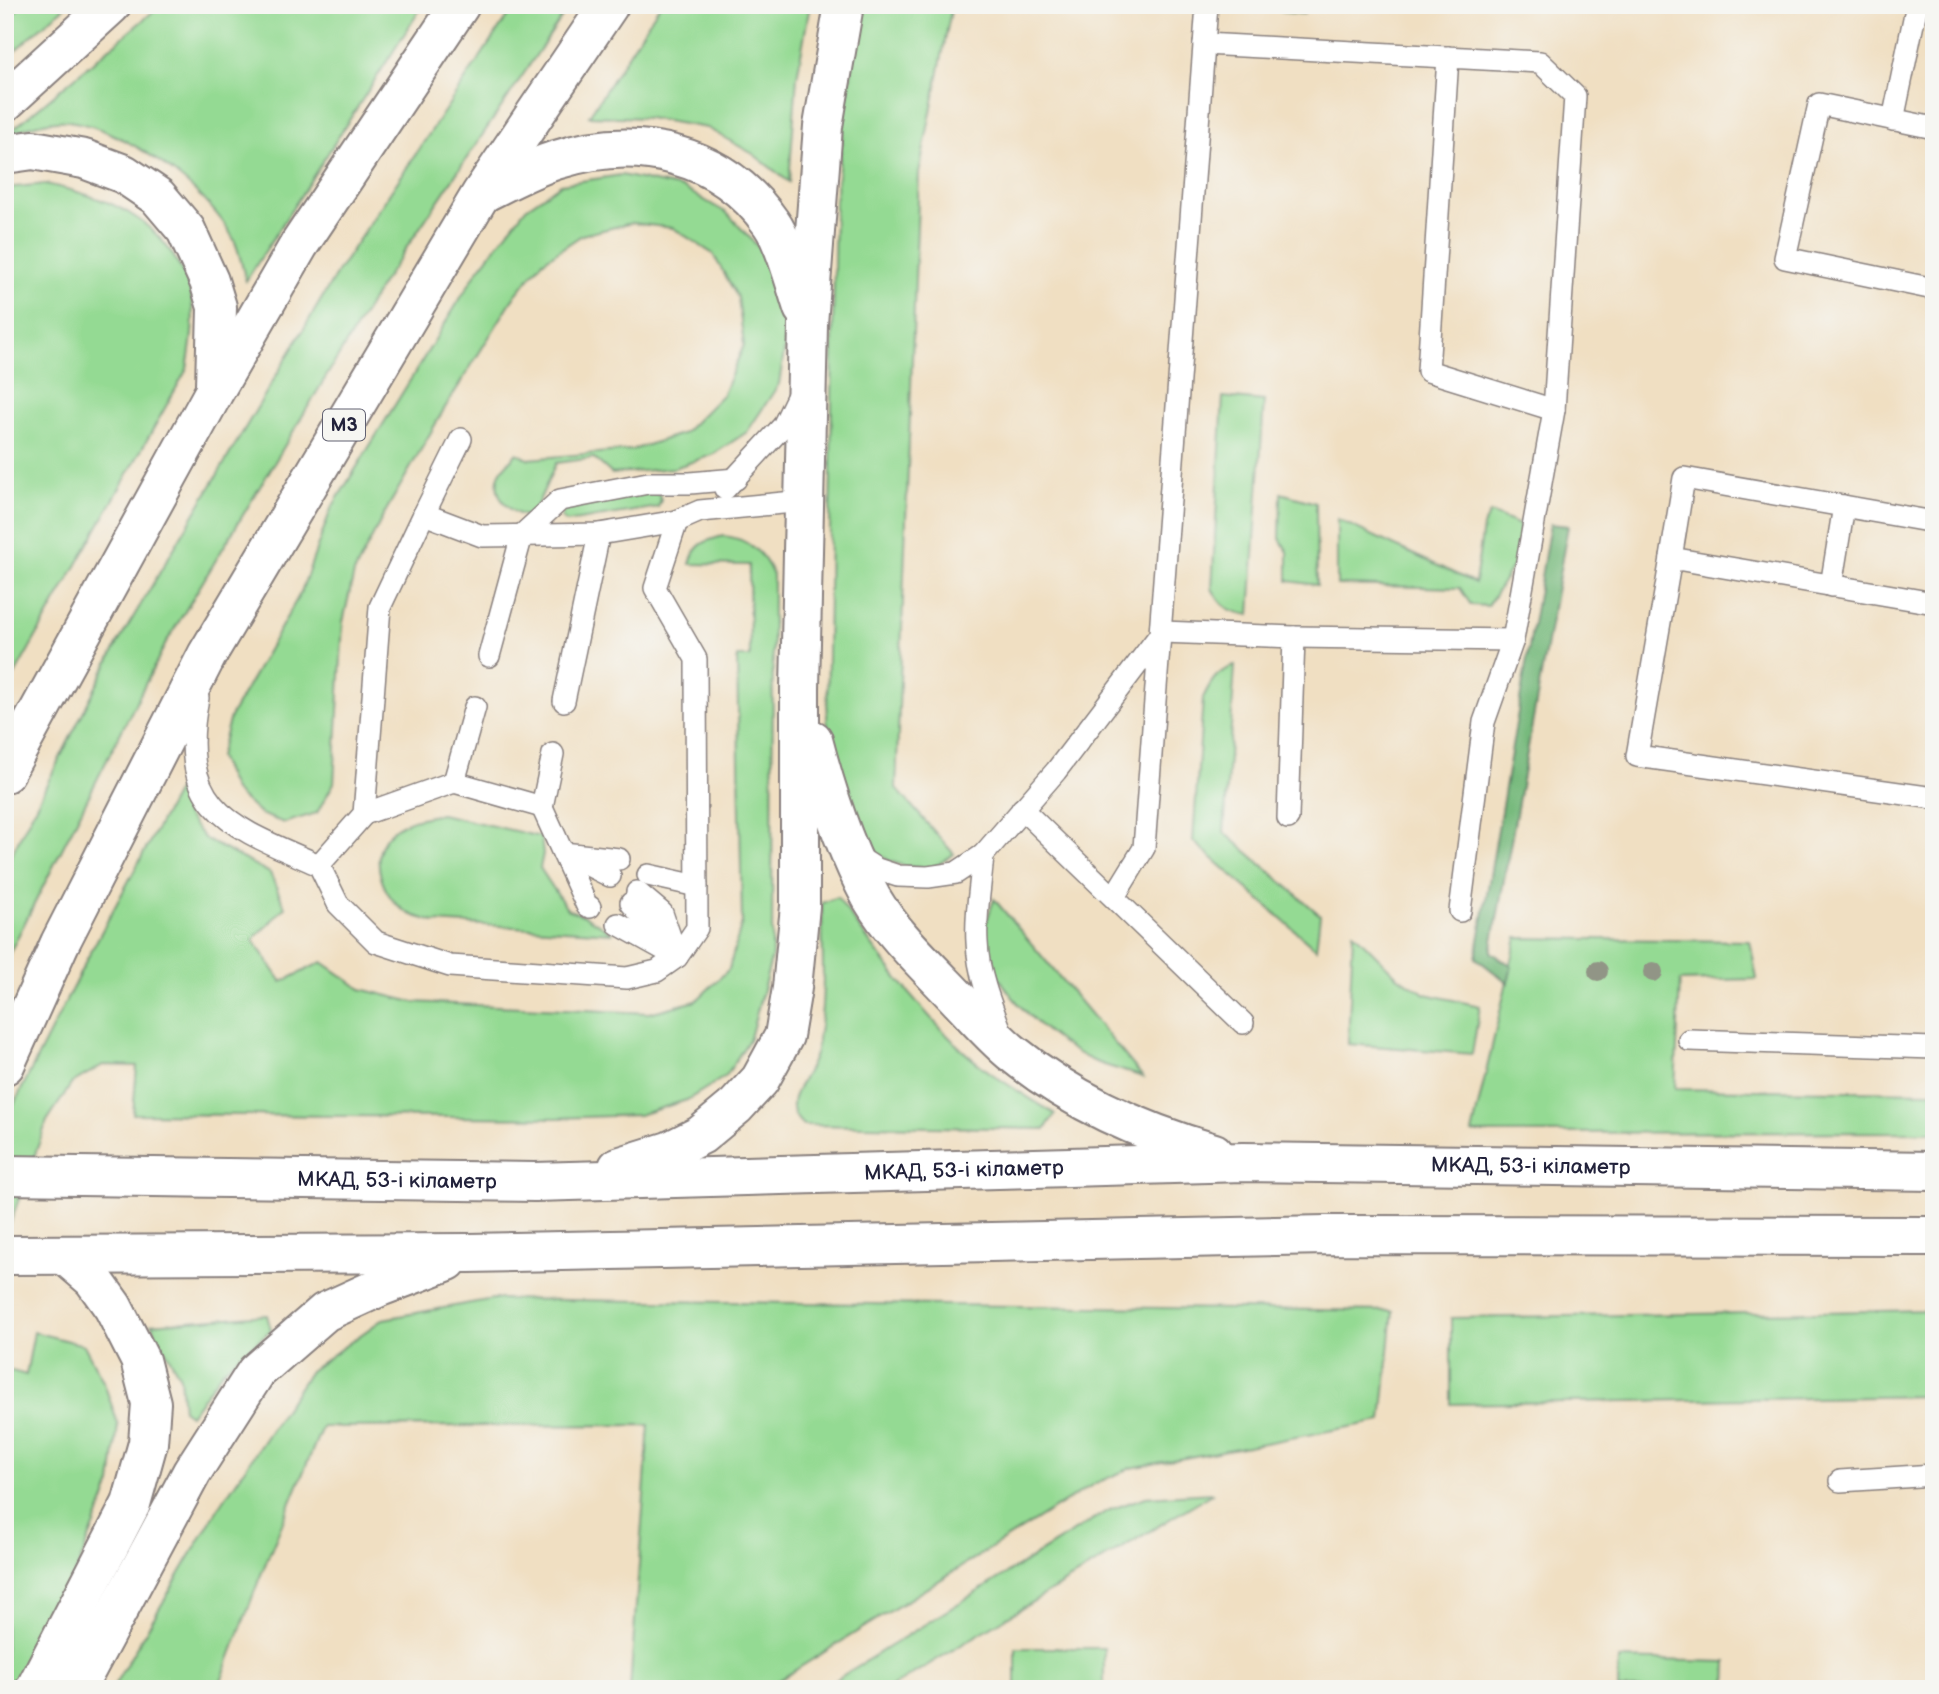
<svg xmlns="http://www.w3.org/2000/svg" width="1939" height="1694" viewBox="0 0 1939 1694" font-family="'Balsamiq Sans',sans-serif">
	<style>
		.green { fill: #94da93; stroke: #5b7e67; stroke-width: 2 }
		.forest { fill: #77ba7d; stroke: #4c6e5c; stroke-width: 2 }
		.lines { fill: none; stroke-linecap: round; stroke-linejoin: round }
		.service-casing { stroke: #89807e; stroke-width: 24 }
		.trunk-casing { stroke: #89807e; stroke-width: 42 }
		.service { stroke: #fff; stroke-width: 21 }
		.trunk { stroke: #fff; stroke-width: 38 }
		.tree { fill: #919586 }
		.labels { text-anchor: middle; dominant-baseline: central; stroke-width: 6; stroke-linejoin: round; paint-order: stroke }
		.shield { fill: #f6f6f2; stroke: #626272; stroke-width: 2 }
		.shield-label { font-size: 19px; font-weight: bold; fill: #22223b }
		.street-label { font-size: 21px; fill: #22223b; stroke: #f6f6f2 }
	</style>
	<rect width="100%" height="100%" fill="#f6f6f2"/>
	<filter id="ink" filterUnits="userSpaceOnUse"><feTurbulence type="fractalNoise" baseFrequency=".0143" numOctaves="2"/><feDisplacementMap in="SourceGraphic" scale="14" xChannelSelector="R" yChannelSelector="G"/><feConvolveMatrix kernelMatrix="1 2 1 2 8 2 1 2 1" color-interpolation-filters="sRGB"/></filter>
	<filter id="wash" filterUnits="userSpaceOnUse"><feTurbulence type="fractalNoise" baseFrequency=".00686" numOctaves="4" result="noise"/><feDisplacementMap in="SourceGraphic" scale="28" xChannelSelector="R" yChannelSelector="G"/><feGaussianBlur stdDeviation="1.57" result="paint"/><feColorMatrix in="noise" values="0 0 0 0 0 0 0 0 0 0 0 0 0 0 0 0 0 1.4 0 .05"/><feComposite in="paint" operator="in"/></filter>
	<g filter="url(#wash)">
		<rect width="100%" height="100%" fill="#f0dfc2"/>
		<g class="green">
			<polygon points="23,5 67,5 5,59 5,20"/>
			<path d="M 161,5 L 423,5 L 246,281 C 242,268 240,252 234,240 C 209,190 124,127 68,121 C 47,119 25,128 5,136 Z"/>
			<polygon points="515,5 570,5 380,287 166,643 5,962 5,867 118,643 338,271"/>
			<polygon points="660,5 810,5 797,77 789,182 753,154 707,128 648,118 589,116"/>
			<path d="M 862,5 L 952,5 L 919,173 L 896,788 L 954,854 C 947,858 938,866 931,868 C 926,869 919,867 914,867 C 848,864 838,772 827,721 L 835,203 L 845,112 Z"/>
			<polygon points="1271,5 1304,5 1304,14 1283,12"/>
			<path d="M 621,175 L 683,188 L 727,213 L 764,253 L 784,303 L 786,340 L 779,384 L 747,432 L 712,455 L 674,468 L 612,474 L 594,458 L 556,463 L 532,517 C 511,516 492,497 499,475 C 502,467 512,459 517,453 L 528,459 L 632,450 L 684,433 L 723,394 L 744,345 L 738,298 L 713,254 L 673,228 L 632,223 L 582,235 L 542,262 L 514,297 L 443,411 L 383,516 L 354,573 L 343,622 L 334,783 L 317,813 L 284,823 L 260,814 L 234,791 L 219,757 L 230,717 L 301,592 L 331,509 L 476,273 L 526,208 L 561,184 Z"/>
			<path d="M 46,184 C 99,196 147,211 176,260 C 180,268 187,276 189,284 C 196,313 192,341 187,369 L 5,692 L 5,188 Z"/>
			<path d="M 1223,397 L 1264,401 L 1250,615 C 1230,612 1220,607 1212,588 Z"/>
			<polygon points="653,492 659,494 661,500 658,507 567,522 561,518 564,509"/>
			<polygon points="1281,493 1316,503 1317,585 1288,581 1288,552 1280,539"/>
			<polygon points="1490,513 1520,525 1515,562 1488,606 1471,605 1460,588 1337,585 1337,519 1475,583 1483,527"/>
			<path d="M 723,536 C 748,538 763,552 773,575 L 772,956 L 750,1038 L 726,1076 L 687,1100 L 639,1115 L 557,1118 L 133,1114 L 137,1066 L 103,1065 L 72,1083 L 47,1121 L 5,1238 L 6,1120 L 89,955 L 178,789 L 186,815 L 205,839 L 270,873 L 285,907 L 253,940 L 282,982 L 322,962 L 361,989 L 413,1002 L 649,1013 L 696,1001 L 729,969 L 742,922 L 737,657 L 750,657 L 749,565 L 690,564 C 695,544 704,541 723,536 Z"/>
			<path d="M 1235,666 L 1224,832 L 1320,915 L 1316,949 L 1193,841 L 1203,698 C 1211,681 1217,671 1235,666 Z"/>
			<path d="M 441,814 L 541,837 L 543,854 L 540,868 L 567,909 L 585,916 L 613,933 L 434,922 C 426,919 416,917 408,913 C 382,899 367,855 390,833 C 404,820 424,817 441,814 Z"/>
			<path d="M 837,897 C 874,948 910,999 955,1043 C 981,1070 1023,1094 1055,1114 L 1045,1129 L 803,1125 C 777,1103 808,1080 815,1054 C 827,1004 822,953 822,903 Z"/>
			<path d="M 994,899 L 1143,1077 C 1126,1071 1107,1067 1091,1060 C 1046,1039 985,983 985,930 C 986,920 991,909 994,899 Z"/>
			<polygon points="1353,932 1397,976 1426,994 1480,1006 1472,1054 1348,1044"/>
			<polygon points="1517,938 1750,941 1757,979 1680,981 1675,1089 1934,1092 1934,1132 1472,1133"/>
			<polygon points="493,1299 1393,1311 1382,1421 1131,1468 1094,1484 765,1689 630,1689 649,1425 322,1427 260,1577 218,1689 112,1689 216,1512 310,1371 383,1319"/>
			<polygon points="1934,1310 1934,1396 1451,1404 1451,1318"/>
			<polygon points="267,1315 271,1330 224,1369 190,1415 183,1410 180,1377 151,1324"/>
			<polygon points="34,1332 84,1345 104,1383 118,1424 111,1484 68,1592 16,1689 5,1689 5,1369 26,1375"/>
			<polygon points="1213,1493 888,1689 821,1689 1107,1511 1145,1497"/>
			<rect x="1016" y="1648" width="88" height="41"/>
			<polygon points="1619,1659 1727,1662 1726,1689 1618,1689"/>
		</g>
		<polygon class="forest" points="1550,524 1568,526 1491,952 1512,966 1508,983 1476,958"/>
	</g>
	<g filter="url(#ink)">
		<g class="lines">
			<g class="service-casing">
				<g id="service">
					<path d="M 1204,44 C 1316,50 1428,56 1540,62 L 1575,96 L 1554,410 L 1428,371 L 1448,57"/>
					<polyline points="1893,120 1916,9"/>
					<polyline points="1934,128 1819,104 1785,258 1934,289"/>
					<polyline points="725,489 783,426 799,393"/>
					<polyline points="424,514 461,439"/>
					<polyline points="1934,522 1684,478 1671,558 1934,603"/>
					<polyline points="1671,558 1637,756 1934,798"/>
					<polyline points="1831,586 1844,506"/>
					<polyline points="1162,632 1294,637 1288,818"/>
					<polyline points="1294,637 1513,640"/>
					<polyline points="489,656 522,535 560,500 648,483 690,483 736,479"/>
					<path d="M 198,698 C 176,811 230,826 319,865 L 338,904 L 376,942 L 450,966 L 627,978 L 657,971 L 677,957 L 697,928 L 696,659 L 655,588 L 677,521"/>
					<polyline points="564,701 599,534"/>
					<polyline points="454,782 475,707"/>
					<polyline points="542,807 587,906 590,907"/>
					<polyline points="1022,809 1243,1023"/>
					<polyline points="364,814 454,782 542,807 553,754"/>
					<polyline points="563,853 619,859"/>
					<polyline points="855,855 877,869 898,876 928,877 956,873 983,855 1056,771 1162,632"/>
					<path d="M 983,855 C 981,883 975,913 977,942 C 978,973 990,1003 1001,1031"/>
					<polyline points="578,860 610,876"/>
					<polyline points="319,865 364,814 380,607 424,514 482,536 599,534 677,521 700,511 804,501"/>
					<polyline points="648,875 697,886"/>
					<polyline points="637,892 662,913 677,957"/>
					<polyline points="1114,897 1144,848 1207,5"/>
					<polyline points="631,903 669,948"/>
					<polyline points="1460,911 1484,722 1513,640 1554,410"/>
					<polyline points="618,924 663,949"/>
					<polyline points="1689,1040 1934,1048"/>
					<polyline points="1840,1481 1934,1475"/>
				</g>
			</g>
			<g class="trunk-casing">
				<g id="trunk">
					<polyline points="5,102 111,5"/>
					<polyline points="5,154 33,150 84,159 124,174 158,197 186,230 209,281 217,307 215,386"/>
					<path d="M 483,193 C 507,181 531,168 556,160 C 637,134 721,152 771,223 C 785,242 795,284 803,308"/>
					<path d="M 813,740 C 827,794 845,850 872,899 C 891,931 919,958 944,984 C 966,1006 987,1032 1011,1052 C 1070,1100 1141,1132 1214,1153"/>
					<polyline points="5,773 214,392 299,245 460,5"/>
					<polyline points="5,1065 60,943 207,655 481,194 609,5"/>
					<polyline points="618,1167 669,1151 701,1135 736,1106 760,1080 784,1036 792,988 800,906 800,689 808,324 823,126 844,5"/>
					<path id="s1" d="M 5,1175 L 535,1182 L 1243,1162 L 1934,1171"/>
					<polyline points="5,1255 469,1253 1327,1235 1934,1236"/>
					<polyline points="35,1689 131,1504 148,1443 151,1403 140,1360 113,1307 93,1279 66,1256"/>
					<polyline points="76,1689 192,1472 256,1372 325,1312 382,1286 448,1261"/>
				</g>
			</g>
			<use href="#service" class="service"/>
			<use href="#trunk" class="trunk"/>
		</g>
		<g class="tree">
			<circle cx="1598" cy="971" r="10"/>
			<circle cx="1653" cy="972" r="10"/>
		</g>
	</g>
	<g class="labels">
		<rect class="shield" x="323" y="409.5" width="42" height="31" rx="5"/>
		<g class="shield-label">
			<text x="344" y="425">М3</text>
		</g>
		<g class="street-label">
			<text stroke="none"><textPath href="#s1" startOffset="1526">МКАД, 53-і кіламетр</textPath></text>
			<text stroke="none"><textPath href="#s1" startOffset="959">МКАД, 53-і кіламетр</textPath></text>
			<text stroke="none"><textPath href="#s1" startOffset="392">МКАД, 53-і кіламетр</textPath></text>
		</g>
	</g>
	<rect width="1939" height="1694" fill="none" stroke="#f6f6f2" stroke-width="28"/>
</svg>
